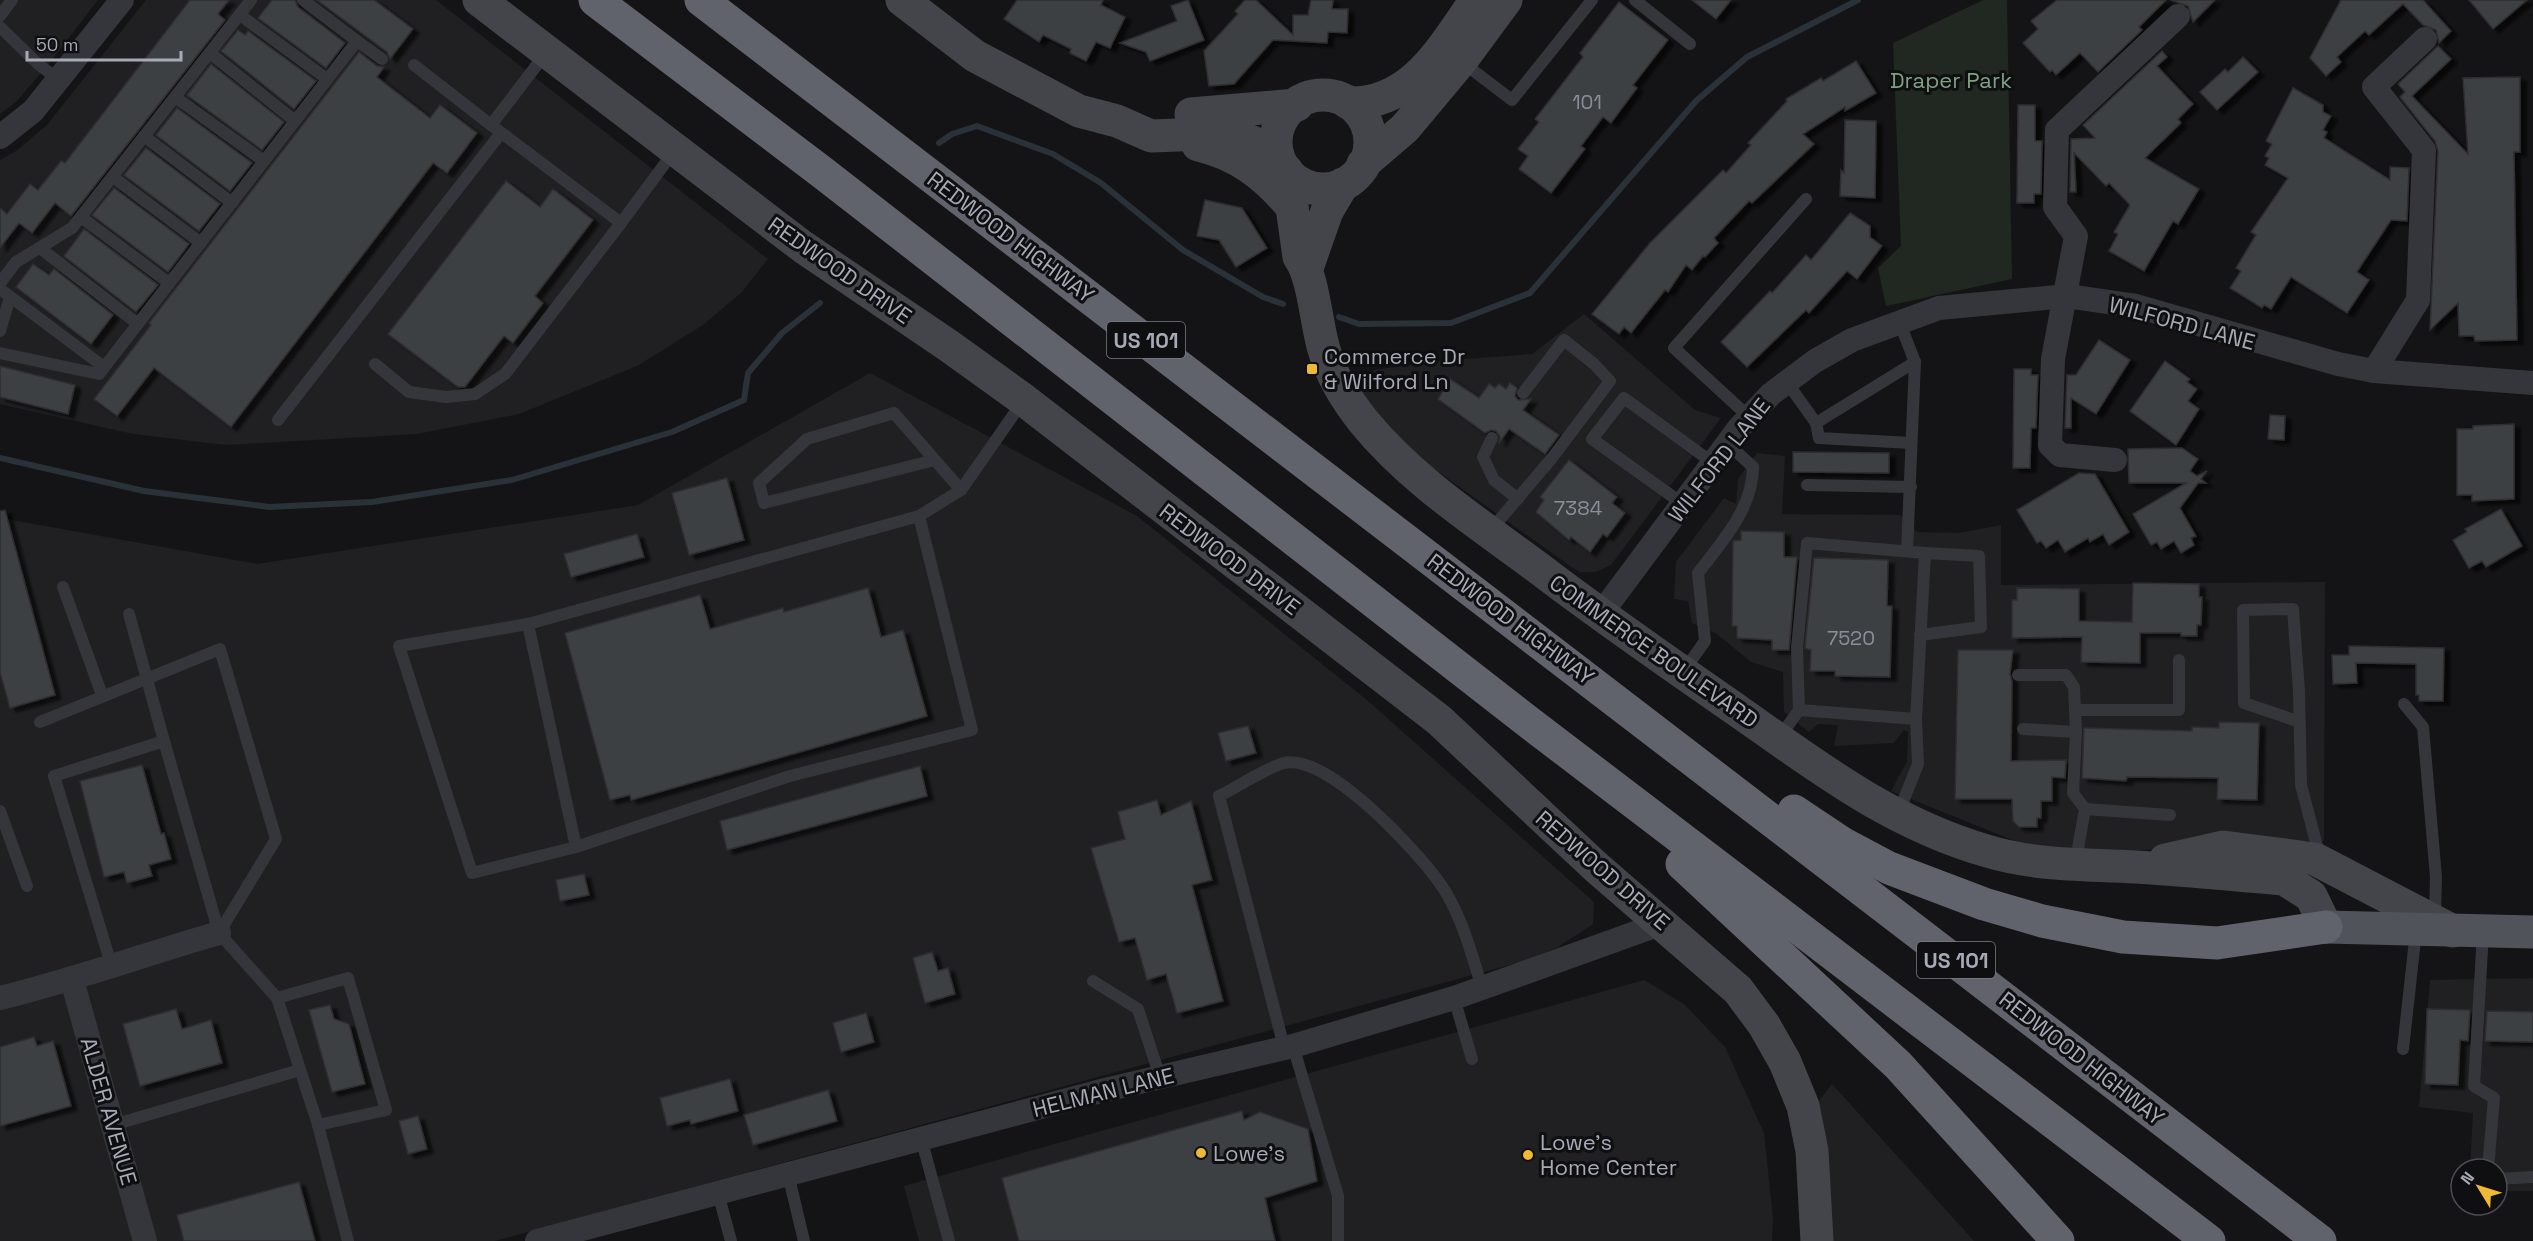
<svg xmlns="http://www.w3.org/2000/svg" width="2533" height="1241" viewBox="0 0 2533 1241" font-family="'Space Grotesk',sans-serif">
	<style>
		.built { fill: #202023 }
		.green { fill: #202821 }
		.lines { fill: none; stroke-linecap: round; stroke-linejoin: round }
		.stream { stroke: #2a3239; stroke-width: 6 }
		.building { fill: #3e3f43; stroke: #2e2e32; stroke-width: 1.5; filter: url(#shadow) }
		.lane { stroke: #35363b; stroke-width: 12 }
		.street { stroke: #35363b; stroke-width: 24 }
		.secondary { stroke: #43454b; stroke-width: 33 }
		.primary { stroke: #51535a; stroke-width: 33 }
		.highway { stroke: #61636c; stroke-width: 33 }
		.poi-dot { fill: #eeb934; stroke: #0f0f11; stroke-width: 2 }
		.labels { text-anchor: middle; dominant-baseline: central; stroke-width: 6; stroke-linejoin: round; paint-order: stroke }
		.number-label { font-size: 20px; fill: #8c8f99 }
		.shield { fill: #0f0f11; stroke: #797c84; stroke-width: 1.5 }
		.shield-label { font-size: 21px; font-weight: bold; fill: #a6aab6 }
		.park-label { font-size: 22px; fill: #7da181; stroke: #0f0f11 }
		.street-label { font-size: 22px; fill: #a6aab6; stroke: #0f0f11 }
		.poi-label { font-size: 22px; fill: #a6aab6; stroke: #0f0f11; text-anchor: start }
	</style>
	<defs>
		<filter id="shadow"><feDropShadow dx="6" dy="4" stdDeviation="1.5" flood-color="#0009"/></filter>
	</defs>
	<rect width="100%" height="100%" fill="#141416"/>
	<g class="built">
		<polygon points="0,0 98,0 47,66 17,101 0,114"/>
		<polygon points="146,0 436,0 768,259 742,292 703,325 637,366 519,414 417,434 226,445 133,434 0,404 0,160 16,151 47,125"/>
		<polygon points="1584,314 1695,410 1721,418 1611,565 1596,572 1580,572 1573,568 1402,446 1342,386 1374,370 1439,361 1532,354"/>
		<polygon points="870,373 1137,516 1367,700 1594,902 1593,924 1558,947 1528,960 495,1241 0,1241 0,518 257,564 638,505"/>
		<polygon points="1757,453 1785,456 1782,514 1900,515 1917,532 1959,533 2001,525 2001,585 2325,582 2324,841 2214,842 2100,855 2042,852 1891,791 1907,761 1908,732 1904,730 1894,743 1834,746 1838,725 1818,724 1809,732 1784,712 1783,672 1751,662 1717,634 1692,623 1688,601 1674,599 1676,562 1724,498 1736,504 1738,479"/>
		<polygon points="2533,978 2533,1191 2497,1191 2497,1169 2470,1169 2473,1113 2419,1107 2430,980"/>
		<polygon points="1644,980 1684,1004 1725,1047 1764,1133 1773,1219 1772,1241 919,1241 904,1186"/>
		<polygon points="1832,1084 1974,1241 1829,1241 1816,1105"/>
	</g>
	<polygon class="green" points="1983,0 2007,0 2012,279 1886,306 1878,268 1901,246 1893,43"/>
	<g class="lines">
		<g class="stream">
			<polyline points="939,143 952,134 977,126 1053,154 1101,183 1183,250 1263,297 1283,304"/>
			<polyline points="1339,317 1359,324 1451,323 1530,293 1696,101 1747,57 1858,0"/>
			<polyline points="0,458 144,491 269,507 372,502 512,480 672,432 744,400 748,373 782,333 820,303"/>
		</g>
	</g>
	<g class="building">
		<polygon points="190,0 229,0 218,14 225,20 71,216 55,203 32,233 19,223 0,248 0,208 7,214 30,184 38,190 61,161 65,163"/>
		<polygon points="272,0 295,0 298,7 345,43 326,68 258,18"/>
		<polygon points="317,0 374,0 413,29 390,59 387,52"/>
		<polygon points="1017,0 1103,0 1101,5 1125,17 1110,48 1096,42 1086,61 1070,53 1071,49 1043,35 1039,42 1004,19"/>
		<polygon points="1188,0 1204,40 1150,61 1146,52 1120,43 1177,21 1171,6"/>
		<polygon points="1245,0 1256,0 1293,35 1293,15 1308,15 1311,0 1333,0 1332,9 1348,9 1347,33 1328,32 1327,43 1273,40 1234,84 1209,86 1204,51 1238,14 1235,11"/>
		<polygon points="1692,0 1731,0 1716,19"/>
		<polygon points="2057,0 2166,0 2139,27 2142,30 2098,72 2080,53 2056,75 2052,70 2050,72 2023,43 2038,29 2031,21"/>
		<polygon points="2171,0 2215,0 2193,22 2188,6"/>
		<polygon points="2341,0 2423,0 2451,31 2439,43 2436,30 2423,25 2403,4 2369,35 2365,31 2337,57 2341,62 2326,76 2310,58"/>
		<polygon points="2469,0 2527,0 2493,29"/>
		<polygon points="1619,2 1668,40 1633,85 1637,88 1611,123 1603,117 1581,146 1585,149 1551,193 1519,169 1528,156 1518,149 1539,122 1535,119 1583,57 1580,53"/>
		<polygon points="238,30 245,35 248,31 316,81 294,109 221,51"/>
		<polygon points="2438,46 2451,59 2412,96 2468,154 2463,78 2520,77 2520,152 2514,152 2517,340 2475,341 2474,336 2459,336 2458,303 2430,330 2438,151 2435,141 2400,97 2405,92 2398,84"/>
		<polygon points="2162,51 2167,57 2157,66 2193,104 2178,119 2181,123 2145,158 2199,189 2178,224 2173,221 2144,271 2109,251 2118,234 2114,232 2130,205 2109,183 2106,186 2074,153 2076,192 2070,192 2071,139 2095,138 2083,125"/>
		<polygon points="359,52 377,66 384,67 377,77 430,118 440,105 477,133 447,173 433,163 231,427 154,368 117,416 94,399 151,325 149,323"/>
		<polygon points="2243,57 2258,72 2217,110 2200,92 2225,69 2228,72"/>
		<polygon points="1856,61 1876,93 1845,111 1845,107 1803,134 1814,144 1752,203 1749,201 1714,238 1718,243 1705,257 1703,256 1692,270 1686,265 1668,292 1665,290 1631,333 1624,327 1619,334 1592,314 1650,243 1723,170 1726,173 1751,145 1748,143 1787,101 1786,99 1821,78 1823,81"/>
		<polygon points="211,64 284,122 262,150 187,95"/>
		<polygon points="2293,88 2323,105 2323,112 2331,116 2323,130 2327,132 2324,138 2390,180 2390,167 2409,168 2407,221 2391,220 2362,264 2357,272 2369,280 2347,313 2291,277 2271,309 2264,305 2262,308 2230,288 2241,271 2236,268 2256,235 2251,232 2288,178 2265,165 2269,158 2265,156 2272,144 2266,141"/>
		<polygon points="2018,105 2035,105 2035,141 2042,141 2041,194 2034,194 2034,203 2017,203"/>
		<polygon points="177,108 252,163 230,191 156,135"/>
		<polygon points="1845,120 1876,121 1875,198 1840,196 1841,170 1844,173"/>
		<polygon points="146,148 220,204 199,231 124,175"/>
		<polygon points="506,181 540,207 553,189 593,220 535,296 543,303 513,343 504,336 465,387 458,387 388,334"/>
		<polygon points="114,188 189,244 168,272 92,215"/>
		<polygon points="1205,200 1242,208 1267,248 1236,267 1219,240 1197,236"/>
		<polygon points="1850,213 1870,226 1870,237 1882,246 1857,279 1847,271 1809,313 1806,310 1747,367 1721,342 1770,291 1772,293 1806,255 1811,260"/>
		<polygon points="84,229 158,285 136,312 64,256"/>
		<polygon points="33,264 49,275 54,269 113,315 91,344 16,287"/>
		<polygon points="2099,340 2130,360 2096,414 2071,398 2071,428 2065,428 2067,375 2076,375"/>
		<polygon points="2165,361 2190,379 2187,382 2197,389 2188,401 2199,409 2176,445 2130,411"/>
		<polygon points="0,366 75,385 68,414 0,397"/>
		<polygon points="2014,369 2031,369 2031,375 2038,375 2036,428 2031,428 2030,468 2013,468"/>
		<polygon points="1450,379 1479,398 1489,384 1495,388 1499,384 1506,389 1510,383 1517,388 1515,396 1518,400 1531,399 1523,410 1559,435 1545,454 1509,429 1499,443 1500,437 1496,431 1491,430 1485,433 1438,399"/>
		<polygon points="2270,415 2285,416 2284,440 2268,439"/>
		<polygon points="2514,424 2514,499 2472,501 2472,495 2457,495 2457,429 2473,429 2473,426"/>
		<polygon points="2182,448 2198,459 2190,471 2197,476 2207,471 2201,479 2206,483 2198,483 2180,508 2196,536 2191,538 2194,545 2181,553 2174,541 2161,549 2157,542 2151,545 2133,514 2186,483 2129,483 2128,449"/>
		<polygon points="1793,452 1889,453 1889,473 1793,472"/>
		<polygon points="1569,460 1617,497 1612,503 1625,513 1607,537 1603,534 1590,552 1571,537 1569,540 1536,512 1544,500 1540,497"/>
		<polygon points="2079,473 2095,474 2129,532 2109,545 2103,534 2090,542 2088,538 2065,552 2058,540 2046,548 2041,541 2037,543 2017,510"/>
		<polygon points="727,478 744,540 689,555 672,493"/>
		<polygon points="2501,509 2522,546 2486,567 2482,561 2469,568 2453,540 2467,532 2465,529"/>
		<polygon points="5,510 55,695 10,708 0,672 0,511"/>
		<polygon points="1741,531 1784,532 1784,557 1797,557 1789,650 1772,650 1772,640 1737,638 1737,626 1732,626 1733,541 1741,540"/>
		<polygon points="637,534 644,557 571,577 564,554"/>
		<polygon points="1814,558 1888,560 1887,606 1892,606 1890,677 1835,676 1835,671 1810,671 1811,650 1805,648"/>
		<polygon points="2133,583 2199,584 2199,597 2202,597 2201,625 2197,625 2197,636 2181,636 2181,633 2140,633 2140,663 2081,662 2082,637 2012,638 2012,600 2017,600 2017,588 2079,589 2079,621 2132,622"/>
		<polygon points="868,588 881,637 903,630 927,716 631,800 630,795 610,800 565,633 700,595 710,629 783,608 784,612"/>
		<polygon points="2349,646 2444,648 2443,701 2419,701 2419,695 2416,695 2416,664 2356,663 2357,683 2333,684 2332,655 2349,655"/>
		<polygon points="1958,650 2013,650 2010,674 2012,681 2011,761 2066,760 2065,778 2052,777 2052,801 2041,801 2041,818 2037,818 2037,827 2019,827 2013,821 2012,799 1955,799"/>
		<polygon points="2219,722 2259,723 2257,800 2217,799 2218,778 2127,777 2126,781 2082,778 2084,728 2192,731 2192,727 2219,728"/>
		<polygon points="1248,726 1256,753 1226,761 1218,733"/>
		<polygon points="142,765 161,834 164,833 171,859 149,865 152,876 127,883 124,872 104,877 80,781"/>
		<polygon points="920,766 927,796 727,850 720,821"/>
		<polygon points="1157,800 1161,815 1191,801 1212,880 1192,885 1223,1001 1177,1013 1166,974 1147,980 1135,938 1119,942 1091,848 1125,839 1118,812"/>
		<polygon points="584,874 589,895 560,901 556,880"/>
		<polygon points="932,952 938,971 948,968 955,994 925,1003 913,958"/>
		<polygon points="330,1005 334,1019 349,1024 365,1084 332,1092 309,1010"/>
		<polygon points="176,1009 182,1029 211,1020 222,1063 140,1086 123,1024"/>
		<polygon points="2427,1009 2470,1010 2468,1041 2460,1040 2458,1085 2425,1084"/>
		<polygon points="2487,1011 2533,1012 2533,1042 2485,1041"/>
		<polygon points="866,1013 874,1042 841,1052 833,1023"/>
		<polygon points="34,1037 37,1046 53,1041 71,1106 0,1126 0,1047"/>
		<polygon points="730,1079 738,1111 691,1124 690,1120 667,1126 660,1098"/>
		<polygon points="828,1090 837,1121 753,1145 744,1115"/>
		<polygon points="1242,1111 1244,1120 1260,1112 1308,1129 1317,1181 1265,1198 1275,1241 1019,1241 1002,1178"/>
		<polygon points="418,1116 427,1149 408,1154 399,1121"/>
		<polygon points="299,1182 315,1241 184,1241 177,1215"/>
	</g>
	<g class="lines">
		<g class="lane">
			<polyline points="1635,0 1690,44"/>
			<polyline points="240,15 327,79"/>
			<polyline points="0,16 12,0"/>
			<polyline points="0,27 38,64 59,80"/>
			<polyline points="357,41 382,59"/>
			<polyline points="210,53 295,121"/>
			<polyline points="1462,62 1512,100 1592,0"/>
			<polyline points="414,65 491,125 546,53"/>
			<polyline points="175,97 264,161"/>
			<polyline points="491,125 621,223 675,150"/>
			<polyline points="144,136 232,203"/>
			<polyline points="113,177 201,243"/>
			<polyline points="81,217 169,283"/>
			<polyline points="40,248 138,324"/>
			<polyline points="0,283 16,262 72,228 251,0"/>
			<polyline points="0,289 104,367"/>
			<polyline points="1899,321 1915,362 1907,551"/>
			<polyline points="0,331 10,297"/>
			<polyline points="0,353 99,374 357,41 303,0"/>
			<polyline points="375,364 409,392 446,397 475,394 505,374 621,223"/>
			<polyline points="1786,381 1816,423 1915,362"/>
			<polyline points="1748,416 1674,348 1806,199"/>
			<polyline points="278,420 501,133"/>
			<polyline points="1816,423 1819,438 1911,443"/>
			<polyline points="1492,438 1483,457 1494,480 1518,499"/>
			<polyline points="935,460 764,503 759,483 807,439 894,413 961,490 1023,401"/>
			<polyline points="1807,485 1911,487"/>
			<polyline points="1683,504 1592,439 1624,398 1713,463"/>
			<polyline points="919,516 528,624 576,847 790,776 972,730 919,516 961,490"/>
			<polyline points="1490,531 1552,458 1610,381 1594,364 1564,340 1523,393"/>
			<polyline points="63,587 102,695"/>
			<polyline points="129,614 164,741"/>
			<polyline points="528,624 399,646 472,873 576,847"/>
			<path d="M 1683,672 L 1705,641 L 1698,573 C 1722,542 1753,508 1753,467 L 1728,444"/>
			<polyline points="2018,675 2066,675 2074,687 2076,732"/>
			<polyline points="2404,704 2423,727 2436,877 2435,918"/>
			<polyline points="1799,710 1916,719"/>
			<polyline points="2075,710 2179,710 2179,660"/>
			<polyline points="40,722 220,649 276,839 219,933"/>
			<polyline points="2300,722 2244,703 2243,610 2293,609 2299,691 2301,785 2317,846 2315,858"/>
			<polyline points="2023,729 2076,732 2073,793 2085,809"/>
			<polyline points="1779,738 1799,710 1797,648 1807,543 1925,553"/>
			<polyline points="0,811 27,886"/>
			<polyline points="1898,814 1918,764 1916,719 1925,553 1979,556 1981,627 1920,635"/>
			<polyline points="2075,865 2085,809 2170,815"/>
			<polyline points="2483,933 2474,1086 2494,1098 2488,1169"/>
			<polyline points="111,964 54,776 164,741 219,933 277,998 348,978 386,1110 318,1125 348,1241"/>
			<polyline points="1093,981 1138,1009 1160,1077"/>
			<polyline points="277,998 318,1125"/>
			<polyline points="1454,998 1472,1059"/>
			<polyline points="1293,1046 1338,1196 1338,1241"/>
			<path d="M 1284,1047 L 1219,796 C 1236,788 1267,767 1284,763 C 1327,753 1415,849 1439,882 C 1461,912 1471,953 1482,987"/>
			<polyline points="2403,1049 2416,931"/>
			<polyline points="113,1125 300,1070"/>
			<polyline points="921,1138 949,1241"/>
			<polyline points="788,1174 804,1241"/>
			<polyline points="2497,1179 2533,1177"/>
			<polyline points="718,1193 731,1241"/>
		</g>
		<g class="street">
			<polyline points="0,137 33,111 122,0"/>
			<polyline points="2374,371 2418,300 2424,150 2374,87 2425,39"/>
			<polyline points="2115,460 2060,455 2050,445 2053,359 2076,236 2055,207 2057,130 2178,16"/>
			<polyline points="1600,615 1739,428 1771,394 1815,361 1852,340 1939,308 2067,296 2136,306 2338,364 2374,371 2533,383"/>
			<polyline points="72,980 145,1241"/>
			<path d="M 0,998 C 74,980 146,954 219,933"/>
			<polyline points="537,1241 1101,1091 1293,1046 1454,998 1663,923"/>
		</g>
		<g class="secondary">
			<polyline points="479,0 803,247 949,346 1024,400 1439,720 1596,867 1738,990 1764,1025 1785,1062 1803,1106 1812,1151 1817,1241"/>
			<polyline points="902,0 975,56 1079,111 1117,121 1151,136 1232,133 1277,153"/>
			<circle cx="1323" cy="142" r="47"/>
			<path d="M 1348,103 C 1413,105 1443,46 1476,0"/>
			<polyline points="1191,114 1297,105"/>
			<path d="M 1198,145 C 1238,154 1266,176 1292,207"/>
			<polyline points="1363,164 1405,128 1461,61 1506,0"/>
			<path d="M 1287,171 L 1299,257 C 1313,275 1316,321 1323,346 C 1330,373 1347,401 1364,422 C 1412,481 1481,525 1541,570 C 1605,619 1672,665 1738,711 C 1819,768 1891,823 1987,851 C 2036,866 2085,864 2135,867 C 2185,870 2235,875 2284,879 L 2311,896 L 2326,927"/>
			<polyline points="1307,268 1327,211 1343,184"/>
			<polyline points="2165,860 2223,847 2315,859 2453,931"/>
		</g>
		<polyline class="primary" points="2326,927 2533,932"/>
		<g class="highway">
			<polyline points="595,0 823,173 1531,724 2209,1241"/>
			<polyline points="701,0 2320,1241"/>
			<polyline points="1794,811 1842,843 1889,868 1984,904 2042,921 2123,937 2217,943 2326,927"/>
			<polyline points="1682,864 1898,1065 2058,1241"/>
		</g>
	</g>
	<g class="poi-dot">
		<rect x="1306" y="363" width="12" height="12" rx="3"/>
		<circle cx="1201" cy="1153" r="6"/>
		<circle cx="1528" cy="1155" r="6"/>
	</g>
	<g class="labels">
		<g class="number-label">
			<text x="1587" y="102">101</text>
			<text x="1578" y="508">7384</text>
			<text x="1851" y="638">7520</text>
		</g>
		<g class="shield">
			<rect x="1107" y="322" width="78" height="36" rx="4.5"/>
			<rect x="1917" y="942" width="78" height="36" rx="4.5"/>
		</g>
		<g class="shield-label">
			<text x="1146" y="340">US 101</text>
			<text x="1956" y="960">US 101</text>
		</g>
		<g class="park-label">
			<text x="1951" y="80">Draper Park</text>
		</g>
		<g class="street-label">
			<text transform="translate(1011 237) rotate(37)">REDWOOD HIGHWAY</text>
			<text transform="translate(840 270) rotate(35)">REDWOOD DRIVE</text>
			<text transform="translate(2182 323) rotate(15)">WILFORD LANE</text>
			<text transform="translate(1719 460) rotate(-52)">WILFORD LANE</text>
			<text transform="translate(1230 559) rotate(37)">REDWOOD DRIVE</text>
			<text transform="translate(1511 619) rotate(37)">REDWOOD HIGHWAY</text>
			<text transform="translate(1654 651) rotate(35)">COMMERCE BOULEVARD</text>
			<text transform="translate(1603 870) rotate(41)">REDWOOD DRIVE</text>
			<text transform="translate(2082 1058) rotate(38)">REDWOOD HIGHWAY</text>
			<text transform="translate(1103 1092) rotate(-14)">HELMAN LANE</text>
			<text transform="translate(109 1111) rotate(74)">ALDER AVENUE</text>
		</g>
		<g class="poi-label">
			<text x="1324" y="356">Commerce Dr<tspan x="1324" dy="25">&amp; Wilford Ln</tspan></text>
			<text x="1540" y="1142">Lowe's<tspan x="1540" dy="25">Home Center</tspan></text>
			<text x="1213" y="1153">Lowe's</text>
		</g>
	</g>
	<g transform="translate(2479 1187) rotate(308)"><circle r="28" fill="#0f0f11" stroke="#4b4d53" stroke-width="1.5"/>
	<path d="M0-4.5L10 22L0 15L-10 22Z" fill="#eeb934"/>
	<text y="-9" font-size="16" font-weight="bold" text-anchor="middle" fill="#a6aab6">N</text>
	</g>
	<path d="M27 51v9h154v-9" fill="none" stroke="#a6aab6" stroke-width="3"/>
	<text x="36" y="51" font-size="18" fill="#a6aab6" stroke="#0f0f11" stroke-width="4.5" paint-order="stroke">50 m</text>
</svg>
